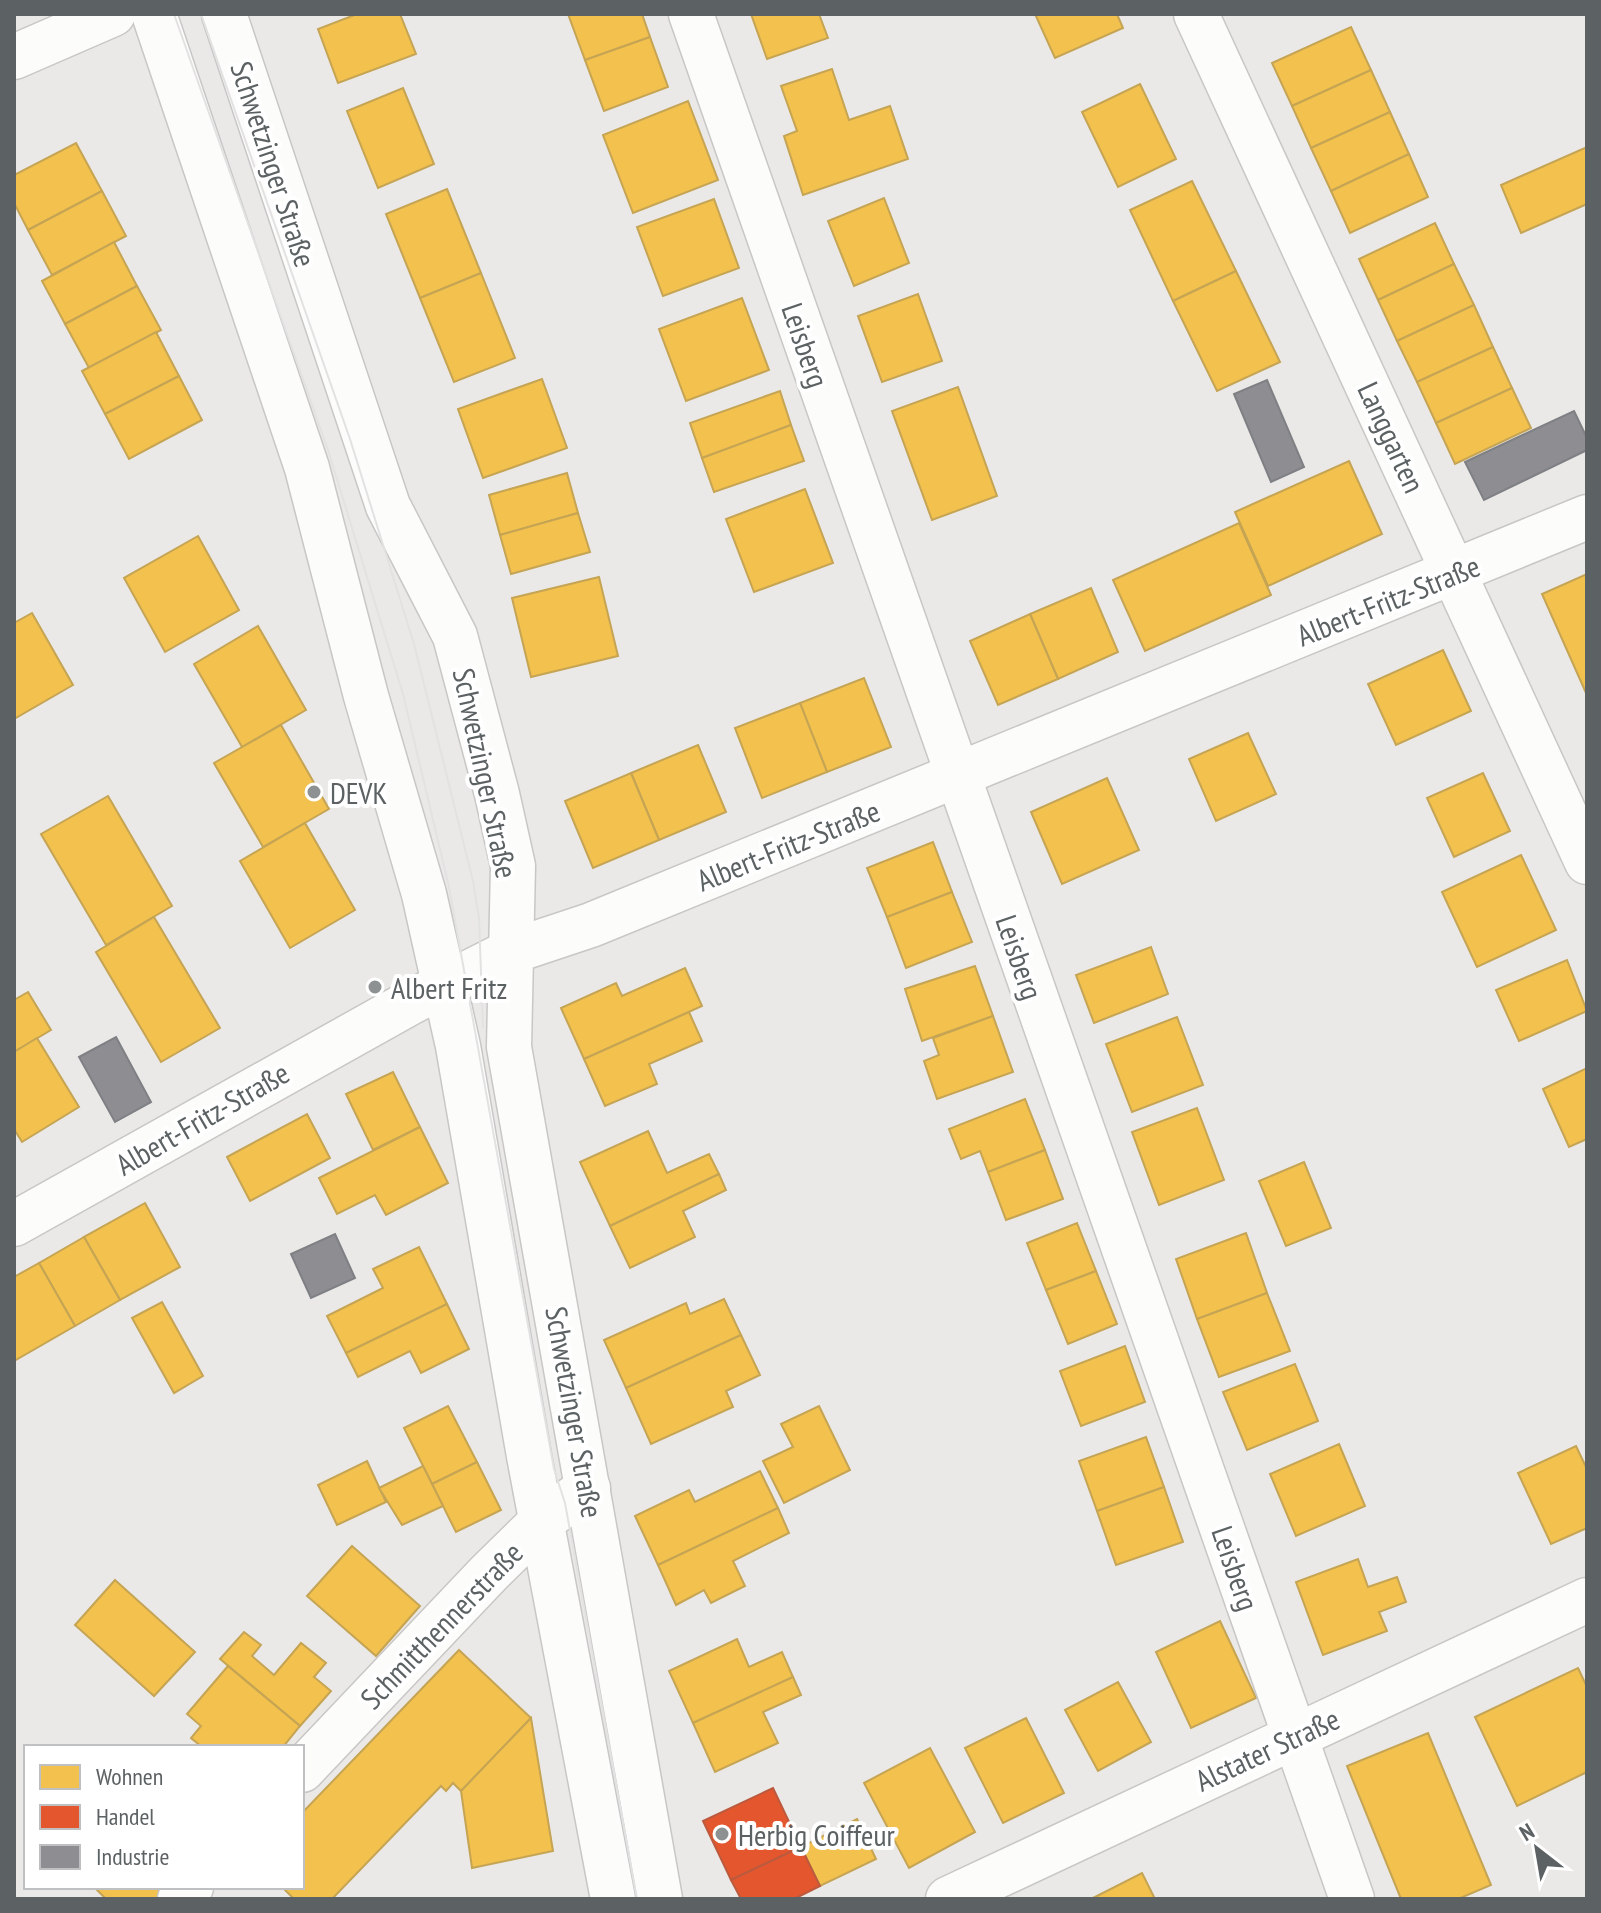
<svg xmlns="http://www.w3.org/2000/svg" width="1601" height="1913" viewBox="0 0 1601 1913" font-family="'PT Sans Narrow',sans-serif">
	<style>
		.homes { fill: #f2c14e; stroke: #c5a454; stroke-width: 2 }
		.shops { fill: #e4572e; stroke: #bb5a3e; stroke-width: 2 }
		.industry { fill: #8d8d92; stroke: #7e8084; stroke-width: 2 }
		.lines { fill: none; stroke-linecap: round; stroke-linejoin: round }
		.minor-casing { stroke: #c8c7c6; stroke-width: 47 }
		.tertiary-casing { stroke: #c8c7c6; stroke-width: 47 }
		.minor { stroke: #fcfcfb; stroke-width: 44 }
		.tertiary { stroke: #fcfcfb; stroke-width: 44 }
		.tram { stroke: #e2e2e2; stroke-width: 2 }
		.poi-dot { fill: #8e9191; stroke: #fff; stroke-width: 3 }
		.labels { text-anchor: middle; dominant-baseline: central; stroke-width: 8; stroke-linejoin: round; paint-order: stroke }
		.street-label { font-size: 30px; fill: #5c6163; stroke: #fff }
		.poi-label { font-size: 30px; fill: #5c6163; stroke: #fff; text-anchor: start }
	</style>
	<rect width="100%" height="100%" fill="#ebe9e7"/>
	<g class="homes">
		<polygon points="357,14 400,14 416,54 338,83 318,29"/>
		<polygon points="568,14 642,14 650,37 585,60"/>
		<polygon points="751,14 819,14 828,38 767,59"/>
		<polygon points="1035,14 1117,14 1123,28 1055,58"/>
		<polygon points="1351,27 1371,70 1292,106 1272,63"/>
		<polygon points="650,37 668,87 604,111 585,60"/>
		<polygon points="832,69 849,120 890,106 908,159 803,195 784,136 797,131 781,86"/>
		<polygon points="1371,70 1390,112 1311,148 1292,106"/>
		<polygon points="1140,84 1176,159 1118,187 1082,112"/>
		<polygon points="403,88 434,164 378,188 347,111"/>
		<polygon points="688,101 718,180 633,213 603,135"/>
		<polygon points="1390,112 1409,154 1331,191 1311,148"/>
		<polygon points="76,143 102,191 28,230 14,203 14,175"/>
		<polygon points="1587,147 1587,204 1521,233 1501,185"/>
		<polygon points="1409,154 1428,197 1350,233 1331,191"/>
		<polygon points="1192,181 1236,271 1173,301 1130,210"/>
		<polygon points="447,189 481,273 420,298 386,214"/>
		<polygon points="102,191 126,236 52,275 28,230"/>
		<polygon points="884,198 909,263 854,286 828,221"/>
		<polygon points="714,199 739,268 663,296 637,227"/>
		<polygon points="1435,223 1454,264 1378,300 1359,259"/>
		<polygon points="114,242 137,286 65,324 42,281"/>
		<polygon points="1454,264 1474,305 1397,341 1378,300"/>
		<polygon points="1236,271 1280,362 1217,391 1173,301"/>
		<polygon points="481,273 515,358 454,382 420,298"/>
		<polygon points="137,286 161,330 89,368 65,324"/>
		<polygon points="918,294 942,361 882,382 858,316"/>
		<polygon points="742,298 769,370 686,401 659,329"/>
		<polygon points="1474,305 1493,347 1417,382 1397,341"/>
		<polygon points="156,332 179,376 105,414 82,371"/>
		<polygon points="1493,347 1512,388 1436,423 1417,382"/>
		<polygon points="179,376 202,420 129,459 105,414"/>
		<polygon points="542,379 567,448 483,478 458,409"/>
		<polygon points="958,387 997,496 932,520 892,411"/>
		<polygon points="1512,388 1531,428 1455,464 1436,423"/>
		<polygon points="780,391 791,425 702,458 690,423"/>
		<polygon points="791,425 804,461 714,492 702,458"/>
		<polygon points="1349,461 1382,534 1268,586 1235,512"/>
		<polygon points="567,473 578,513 500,535 489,495"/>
		<polygon points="805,489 833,563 754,592 726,519"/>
		<polygon points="578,513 590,552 511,574 500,535"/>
		<polygon points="1239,523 1271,595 1145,651 1113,580"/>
		<polygon points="198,536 239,610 165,652 124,578"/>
		<polygon points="1587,574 1587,692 1586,693 1542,594"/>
		<polygon points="599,577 618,656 531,677 512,598"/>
		<polygon points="1091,588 1118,652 1058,679 1030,614"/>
		<polygon points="32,613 73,685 14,719 14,623"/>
		<polygon points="1030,614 1058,679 998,705 970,641"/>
		<polygon points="258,626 306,710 242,747 194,664"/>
		<polygon points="1443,650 1471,711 1396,745 1368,684"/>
		<polygon points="864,678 891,747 827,772 800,703"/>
		<polygon points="800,703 827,772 762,798 735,728"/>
		<polygon points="281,725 329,809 263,847 214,763"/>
		<polygon points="1248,733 1276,794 1216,821 1189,759"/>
		<polygon points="698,745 726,812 659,840 631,773"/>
		<polygon points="631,773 659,840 593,868 565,801"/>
		<polygon points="1483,773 1510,831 1454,857 1427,798"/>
		<polygon points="1107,778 1139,850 1062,884 1031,812"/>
		<polygon points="108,796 172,906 106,945 41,834"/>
		<polygon points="305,823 355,910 290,948 240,861"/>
		<polygon points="933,842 952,892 887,917 867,868"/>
		<polygon points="1521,855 1556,930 1477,967 1442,892"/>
		<polygon points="952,892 972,942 906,968 887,917"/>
		<polygon points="154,917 220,1028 161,1062 96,952"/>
		<polygon points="1151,947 1168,994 1094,1023 1076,975"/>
		<polygon points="1567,960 1587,1011 1519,1041 1496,990"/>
		<polygon points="975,966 993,1016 922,1041 905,989"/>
		<polygon points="685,968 702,1006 584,1059 561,1008 616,983 622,996"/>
		<polygon points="28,992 51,1030 14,1052 14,1000"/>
		<polygon points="689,1012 702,1041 649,1064 657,1084 605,1106 584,1059"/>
		<polygon points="993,1016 1013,1072 937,1099 924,1061 939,1055 933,1038"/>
		<polygon points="1177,1017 1203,1085 1132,1112 1106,1044"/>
		<polygon points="37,1038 79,1107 22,1142 14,1129 14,1052"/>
		<polygon points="1587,1068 1587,1139 1569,1147 1543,1089"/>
		<polygon points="393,1072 420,1127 373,1150 346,1094"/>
		<polygon points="1025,1099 1045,1150 988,1172 980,1151 961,1159 949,1129"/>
		<polygon points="1197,1108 1224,1180 1159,1205 1132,1132"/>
		<polygon points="307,1114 330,1158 250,1201 227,1157"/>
		<polygon points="420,1127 448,1183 386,1215 375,1195 337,1214 319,1178"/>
		<polygon points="648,1131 667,1173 709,1154 719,1174 610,1226 580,1162"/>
		<polygon points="1045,1150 1063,1199 1006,1220 988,1172"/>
		<polygon points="1304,1162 1331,1228 1286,1246 1259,1181"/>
		<polygon points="719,1174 726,1190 683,1211 695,1237 630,1268 610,1226"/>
		<polygon points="145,1203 180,1267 120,1300 84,1237"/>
		<polygon points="1077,1223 1096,1271 1046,1290 1027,1243"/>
		<polygon points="1246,1233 1267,1293 1197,1319 1176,1259"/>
		<polygon points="84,1237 120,1300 75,1326 39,1263"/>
		<polygon points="419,1247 447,1304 346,1353 327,1316 383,1288 373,1269"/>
		<polygon points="39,1263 75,1326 14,1361 14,1277"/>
		<polygon points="1096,1271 1117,1324 1068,1344 1046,1290"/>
		<polygon points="1267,1293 1290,1351 1219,1377 1197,1319"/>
		<polygon points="724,1299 741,1335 626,1388 604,1340 686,1303 690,1314"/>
		<polygon points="162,1302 203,1376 174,1393 132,1318"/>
		<polygon points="447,1304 469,1349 421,1373 410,1351 358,1377 346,1353"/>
		<polygon points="741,1335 760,1375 726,1391 733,1407 651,1444 626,1388"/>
		<polygon points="1125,1346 1145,1402 1081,1426 1060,1371"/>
		<polygon points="1295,1364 1318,1421 1247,1450 1223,1392"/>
		<polygon points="448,1406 477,1462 432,1484 404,1428"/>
		<polygon points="819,1406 850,1470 784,1503 763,1461 793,1447 781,1424"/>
		<polygon points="1146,1437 1164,1487 1097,1511 1079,1461"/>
		<polygon points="1339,1444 1365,1506 1296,1536 1270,1474"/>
		<polygon points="1576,1446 1587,1469 1587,1528 1551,1544 1518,1473"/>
		<polygon points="367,1461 386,1502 337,1525 318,1485"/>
		<polygon points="477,1462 501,1510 456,1532 432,1484"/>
		<polygon points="423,1466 443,1506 402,1525 379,1488"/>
		<polygon points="760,1471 778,1508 658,1565 635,1516 689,1490 695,1502"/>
		<polygon points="1164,1487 1183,1542 1116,1565 1097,1511"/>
		<polygon points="778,1508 789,1533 733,1561 745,1586 711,1603 704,1590 676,1605 658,1565"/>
		<polygon points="352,1546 420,1606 376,1656 307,1596"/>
		<polygon points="1358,1559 1368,1587 1397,1577 1406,1602 1379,1612 1387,1631 1323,1655 1296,1582"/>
		<polygon points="115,1580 195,1652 154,1696 75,1625"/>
		<polygon points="1220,1621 1256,1698 1191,1728 1156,1652"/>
		<polygon points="244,1632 261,1645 252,1656 274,1675 301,1643 326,1663 314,1677 331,1691 300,1726 220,1659"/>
		<polygon points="737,1639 749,1667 782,1652 793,1677 693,1723 669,1671"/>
		<polygon points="459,1650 531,1718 461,1791 453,1783 446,1791 441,1786 332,1899 294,1899 282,1887 302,1887 302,1813"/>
		<polygon points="228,1666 300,1726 283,1747 202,1747 191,1738 201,1726 187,1714"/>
		<polygon points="1578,1668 1587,1687 1587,1772 1517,1806 1475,1717"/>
		<polygon points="793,1677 801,1695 763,1712 778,1743 715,1772 693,1723"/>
		<polygon points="1118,1682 1151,1742 1098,1771 1065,1710"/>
		<polygon points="531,1718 553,1851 472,1868 461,1791"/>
		<polygon points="1026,1718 1064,1793 1003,1823 965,1748"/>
		<polygon points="1428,1733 1491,1885 1458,1899 1401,1899 1347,1766"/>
		<polygon points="930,1748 975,1832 909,1868 864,1783"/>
		<polygon points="857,1819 876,1859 820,1886 801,1847"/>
		<polygon points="1142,1873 1155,1899 1091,1899"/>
		<polygon points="94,1887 170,1887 157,1899 106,1899"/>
	</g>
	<g class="shops">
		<polygon points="773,1788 801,1847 731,1880 703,1821"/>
		<polygon points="801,1847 820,1886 794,1899 737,1899 740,1897 731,1880"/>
	</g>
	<g class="industry">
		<polygon points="1267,380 1304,467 1271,482 1234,394"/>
		<polygon points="1574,411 1587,438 1587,450 1484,500 1465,462"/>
		<polygon points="116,1037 151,1102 115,1122 79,1057"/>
		<polygon points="335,1234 355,1278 311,1298 291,1254"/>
	</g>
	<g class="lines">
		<g class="minor-casing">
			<g id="minor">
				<polyline points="691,14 1352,1899"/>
				<polyline points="1196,14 1587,862"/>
				<polyline points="14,57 113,14"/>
				<polyline points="14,1224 413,1001 510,952 591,925 1587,517"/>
				<polyline points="302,1770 489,1573 543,1520 588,1488"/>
				<polyline points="180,1899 191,1887"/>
				<polyline points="948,1899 1587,1600"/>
			</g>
		</g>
		<g class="tertiary-casing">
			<g id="tertiary">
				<polyline points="154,14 307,468 366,696 424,894 458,1046 529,1456 613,1899"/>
				<polyline points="224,14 388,506 455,636 497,794 513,866 509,1047 660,1899"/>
			</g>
		</g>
		<use href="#minor" class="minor"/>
		<use href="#tertiary" class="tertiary"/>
		<g class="tram">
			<polyline points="174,14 328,450 403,694 449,887 554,1469 565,1503 637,1899"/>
			<polyline points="201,14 350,439 414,644 473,881 479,918 483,1027"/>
		</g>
	</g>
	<g class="poi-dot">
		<circle cx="314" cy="792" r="8"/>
		<circle cx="375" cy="987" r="8"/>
		<circle cx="722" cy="1834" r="8"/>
	</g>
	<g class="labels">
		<g class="street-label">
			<text transform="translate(274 164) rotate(72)">Schwetzinger Straße</text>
			<text transform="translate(806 345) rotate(71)">Leisberg</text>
			<text transform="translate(1392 437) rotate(65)">Langgarten</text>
			<text transform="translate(1388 600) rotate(-22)">Albert-Fritz-Straße</text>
			<text transform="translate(486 773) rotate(78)">Schwetzinger Straße</text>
			<text transform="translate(788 845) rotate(-22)">Albert-Fritz-Straße</text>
			<text transform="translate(1020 957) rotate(71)">Leisberg</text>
			<text transform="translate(202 1118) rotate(-30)">Albert-Fritz-Straße</text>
			<text transform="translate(575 1412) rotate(80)">Schwetzinger Straße</text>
			<text transform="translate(1236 1568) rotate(71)">Leisberg</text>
			<text transform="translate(441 1625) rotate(-46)">Schmitthennerstraße</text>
			<text transform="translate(1267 1749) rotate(-25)">Alstater Straße</text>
		</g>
		<g class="poi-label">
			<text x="330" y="792">DEVK</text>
			<text x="391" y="987">Albert Fritz</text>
			<text x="738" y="1834">Herbig Coiffeur</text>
		</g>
	</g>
	<rect width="1601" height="1913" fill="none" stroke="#5c6163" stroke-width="32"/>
	<rect x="24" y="1745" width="280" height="144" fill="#ffffff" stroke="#bec0c1" stroke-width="2"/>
	<rect x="40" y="1765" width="40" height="24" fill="#f2c14e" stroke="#bec0c1" stroke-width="2"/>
	<text x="96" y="1785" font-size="24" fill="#5c6163">Wohnen</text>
	<rect x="40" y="1805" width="40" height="24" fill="#e4572e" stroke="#bec0c1" stroke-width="2"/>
	<text x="96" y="1825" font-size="24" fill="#5c6163">Handel</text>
	<rect x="40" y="1845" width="40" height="24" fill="#8d8d92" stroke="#bec0c1" stroke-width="2"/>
	<text x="96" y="1865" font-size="24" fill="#5c6163">Industrie</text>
	<g transform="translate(1537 1849) rotate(329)" stroke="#ffffff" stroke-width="6" paint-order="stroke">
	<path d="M0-6L14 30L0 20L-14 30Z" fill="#5c6163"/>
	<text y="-12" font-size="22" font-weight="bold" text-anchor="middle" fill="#5c6163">N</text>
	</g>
</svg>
